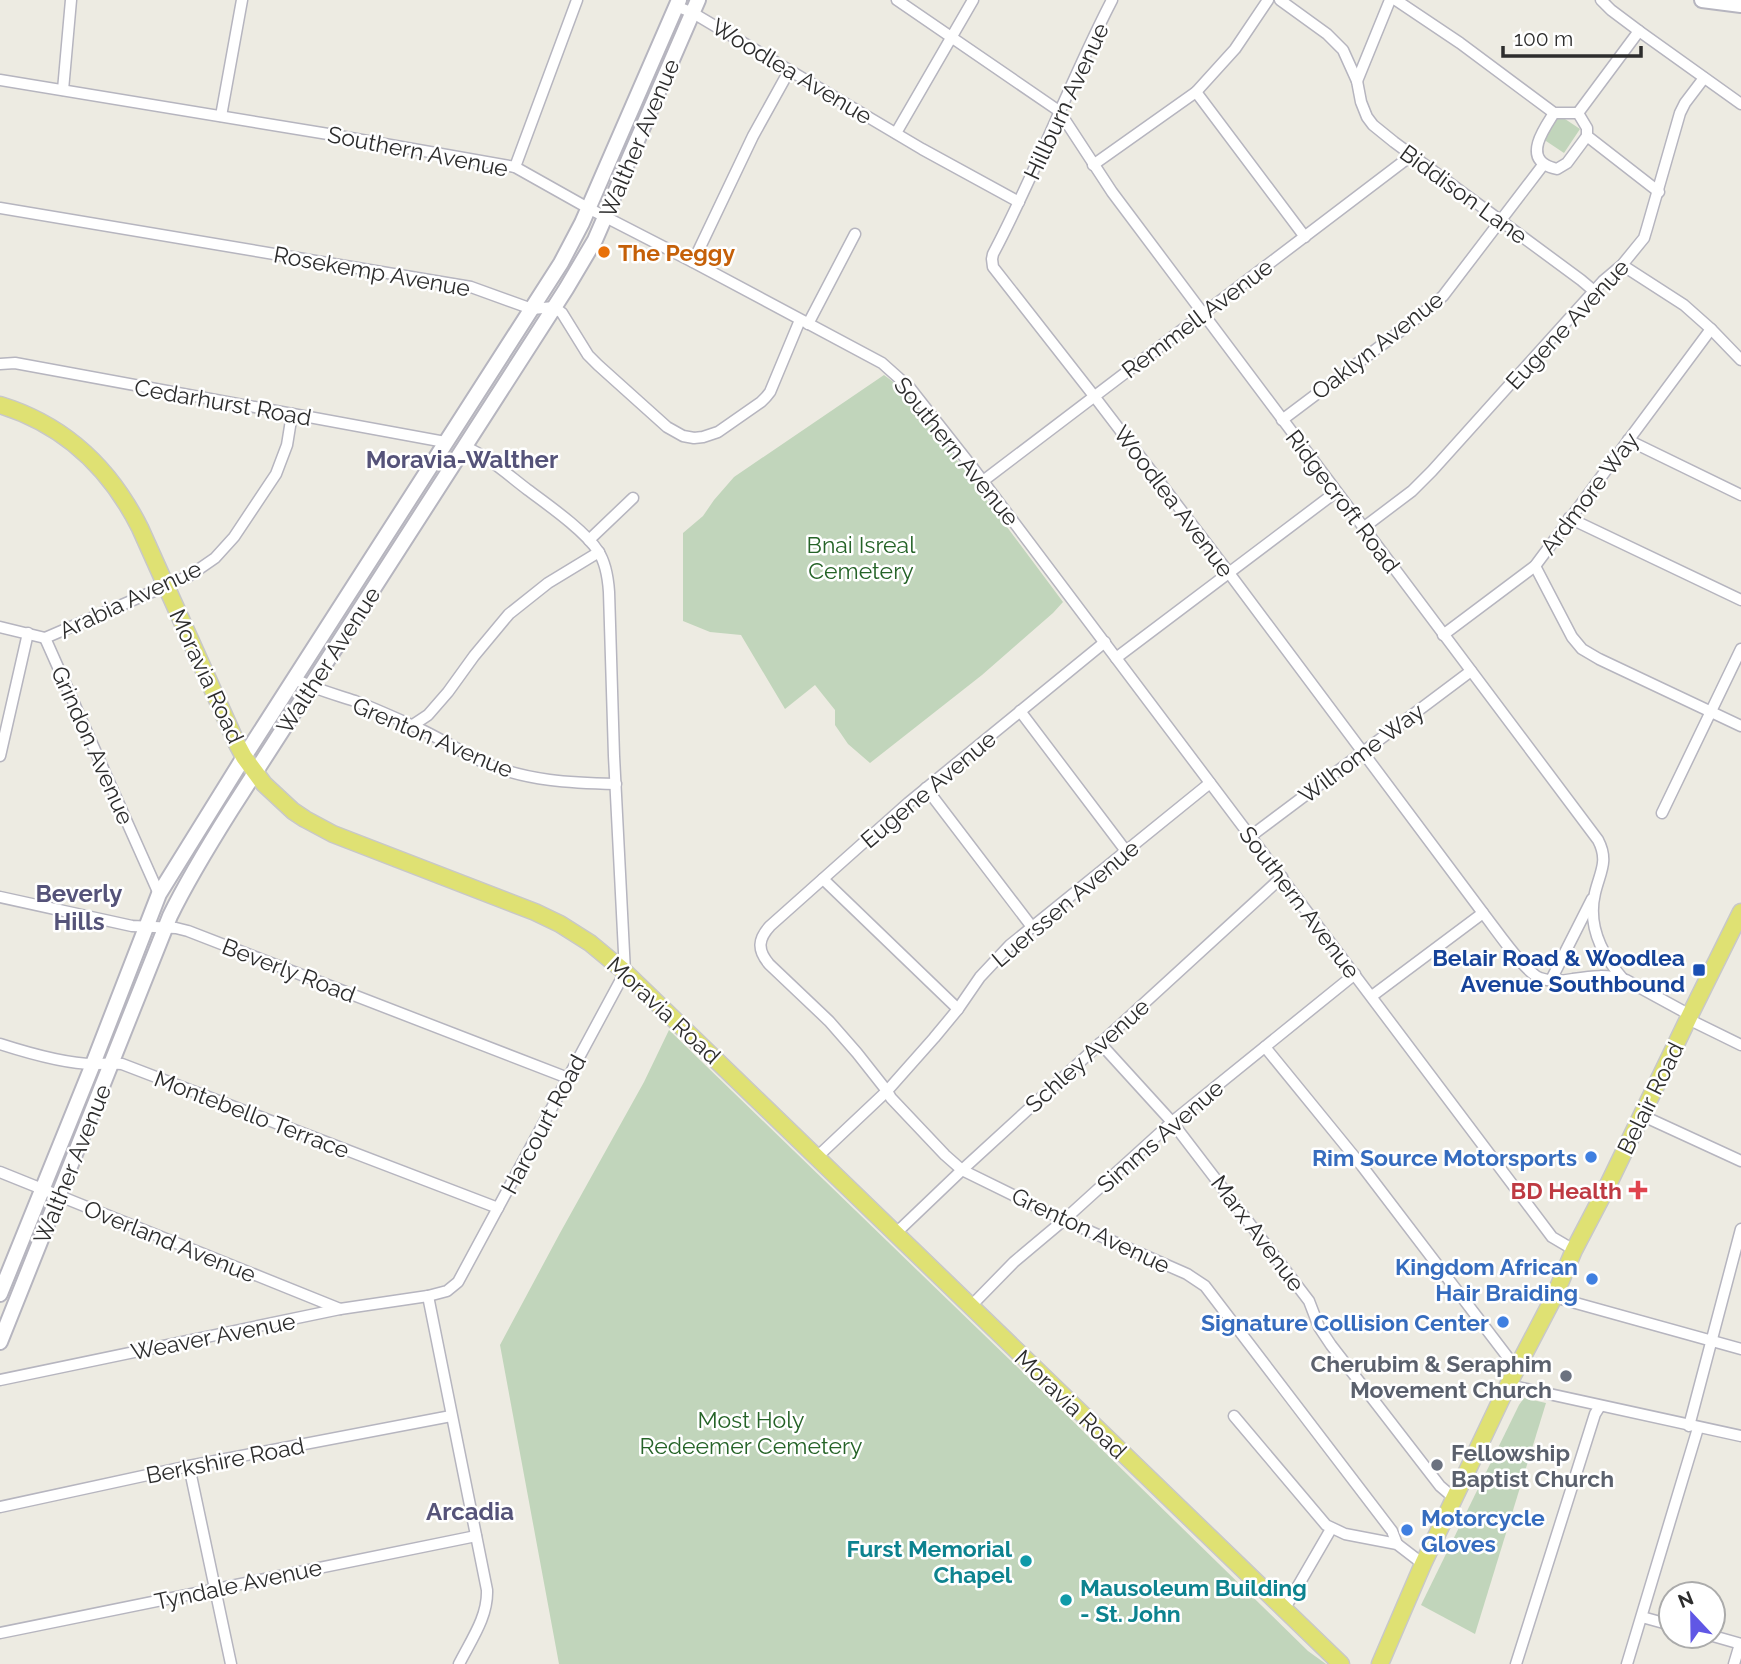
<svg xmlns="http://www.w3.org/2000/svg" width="1741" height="1664" viewBox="0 0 1741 1664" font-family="Raleway,sans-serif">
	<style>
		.cemetery { fill: #c1d5bb }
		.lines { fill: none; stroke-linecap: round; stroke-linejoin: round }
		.street-casing { stroke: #b6b5bf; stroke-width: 13 }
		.secondary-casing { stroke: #b6b5bf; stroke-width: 18 }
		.primary-casing { stroke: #c8c8c8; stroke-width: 19 }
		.street { stroke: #fff; stroke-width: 10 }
		.secondary { stroke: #fff; stroke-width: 14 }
		.primary { stroke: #dfe173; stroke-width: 16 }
		.food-dot { fill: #e8710a; stroke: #fff; stroke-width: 2.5 }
		.transit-dot { fill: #1a4fb4; stroke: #fff; stroke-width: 2.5 }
		.shop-dot { fill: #3f7fe0; stroke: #fff; stroke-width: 2.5 }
		.health-dot { fill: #e0444e; stroke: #fff; stroke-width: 2.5 }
		.worship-dot { fill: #6b7280; stroke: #fff; stroke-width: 2.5 }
		.culture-dot { fill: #0f9aa8; stroke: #fff; stroke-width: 2.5 }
		.labels { text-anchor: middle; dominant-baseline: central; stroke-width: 5; stroke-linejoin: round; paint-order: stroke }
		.street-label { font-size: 23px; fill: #2d2d2d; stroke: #fff }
		.food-label { font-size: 23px; font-weight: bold; fill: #c56008; stroke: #fff; text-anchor: start }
		.park-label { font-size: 23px; fill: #256327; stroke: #fff }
		.transit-label { font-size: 23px; font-weight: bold; fill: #164399; stroke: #fff; text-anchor: end }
		.shop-label { font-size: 23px; font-weight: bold; fill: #366cbe; stroke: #fff; text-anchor: end }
		.health-label { font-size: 23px; font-weight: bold; fill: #be3a42; stroke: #fff; text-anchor: end }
		.worship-label { font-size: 23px; font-weight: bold; fill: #5b616d; stroke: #fff; text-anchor: end }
		.culture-label { font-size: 23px; font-weight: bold; fill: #0d838f; stroke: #fff; text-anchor: end }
		.neighbourhood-label { font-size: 24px; font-weight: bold; fill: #555379; stroke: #fff }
	</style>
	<rect width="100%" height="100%" fill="#edebe2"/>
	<g class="cemetery">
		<polygon points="1559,115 1580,129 1564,153 1543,139"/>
		<polygon points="884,375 904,390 915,404 1063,602 1053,613 982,675 870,763 848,744 835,725 835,710 815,685 785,709 741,635 710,632 683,621 683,533 703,516 714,500 734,477"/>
		<polygon points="669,1030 1043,1392 1308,1651 1326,1664 559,1664 500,1345 560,1233 644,1082"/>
		<polygon points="1524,1398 1546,1403 1475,1634 1421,1605 1519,1405"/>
	</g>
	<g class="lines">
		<g class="street-casing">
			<g id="street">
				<path d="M 897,0 L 1059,111 L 1112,192 L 1598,840 C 1609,861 1600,872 1595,893 C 1587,926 1602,955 1623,979"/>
				<path d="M 1112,0 C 1069,83 1037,171 993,254 L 992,259 L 993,267 L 1094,396 L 1229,573 L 1483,913 C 1495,928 1525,973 1540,978 C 1550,982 1563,981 1573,979 C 1592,976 1607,974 1626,980 L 1690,1015"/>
				<polyline points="1280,0 1327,34 1343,50 1357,81 1361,102 1367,117 1373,125 1394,142 1581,280 1594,291"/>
				<polyline points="1396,0 1460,43 1554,113 1578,113 1587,128 1587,136 1659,192"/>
				<polyline points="1601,0 1611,10 1639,31 1741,104"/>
				<polyline points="676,6 693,13 922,149 1019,202"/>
				<polyline points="0,80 328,134 515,167 588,208 693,262 882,363 910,388 973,468 1552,1237 1574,1250"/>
				<polyline points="1357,81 1390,0"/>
				<polyline points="63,90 71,0"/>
				<polyline points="1196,92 1305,237"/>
				<path d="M 1554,113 C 1546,126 1525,154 1546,165 C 1549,167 1553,168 1557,169 L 1567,163 L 1587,136"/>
				<polyline points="1578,113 1639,31"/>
				<polyline points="221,116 242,0"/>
				<polyline points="896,133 973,0"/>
				<polyline points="1093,165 1196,92 1235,49 1268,0"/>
				<polyline points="515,167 577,0"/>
				<polyline points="0,208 471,287 532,309 554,307 562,313 588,355 598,365 667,427 683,436 694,438 703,437 718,432 761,402 766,397 770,392 800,320"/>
				<polyline points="693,262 753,136 789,71"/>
				<polyline points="1622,265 1684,305 1711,329 1741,360"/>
				<polyline points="808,324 855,234"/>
				<polyline points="0,364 15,363 445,442"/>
				<polyline points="1282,420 1411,323 1443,296 1543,165"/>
				<polyline points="1628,440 1741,495"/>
				<polyline points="983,481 1412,155"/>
				<polyline points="1569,518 1741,600"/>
				<polyline points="1363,528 1412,491 1432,471 1603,281 1622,265 1644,238 1647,228 1680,113 1685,103 1704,78"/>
				<polyline points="589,540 633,498"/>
				<polyline points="1535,566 1572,637 1582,649 1599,659 1741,726"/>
				<polyline points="0,627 45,638"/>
				<polyline points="1443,635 1535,566 1711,329"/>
				<polyline points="45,638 189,576 215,558 234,537 276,474 287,445 292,414"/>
				<polyline points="45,638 159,894"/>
				<path d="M 1105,642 L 908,803 L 770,926 C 758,939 757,950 769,964 L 829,1021 L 857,1053 L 887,1091 L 891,1098 L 945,1155 L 962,1170 L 1064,1220 L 1187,1274 L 1205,1286 L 1392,1531 L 1397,1544"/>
				<polyline points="1116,658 1336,492"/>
				<path d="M 295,679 C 314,689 334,694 355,701 C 373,708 391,716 409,724 C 435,735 459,751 485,763 C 527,781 571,783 616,784"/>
				<polyline points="1020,711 1126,851"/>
				<polyline points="413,725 428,715 448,692 474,656 509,614 548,583 599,552"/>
				<polyline points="0,756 28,633"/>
				<polyline points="926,788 1032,927"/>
				<polyline points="1662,813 1741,649"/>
				<polyline points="1251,836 1471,671"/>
				<polyline points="823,879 958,1009"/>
				<polyline points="0,897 132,926 176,928 188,931 568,1078"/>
				<polyline points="1551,980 1592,899"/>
				<polyline points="1372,996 1483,913"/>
				<polyline points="1688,1019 1741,1045"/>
				<polyline points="1100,1043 1172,1122 1309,1301 1319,1327 1331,1345 1440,1486 1454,1498"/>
				<path d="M 0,1044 C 28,1053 65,1064 94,1064 C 104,1064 112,1063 122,1064 L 498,1208"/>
				<polyline points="1265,1047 1362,1166 1516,1368"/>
				<polyline points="1641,1115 1741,1161"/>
				<polyline points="817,1157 887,1091 934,1038 958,1009 980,977 1010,945 1210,783"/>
				<polyline points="0,1172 340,1309"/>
				<polyline points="895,1234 962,1170 1282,877"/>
				<path d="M 428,1296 L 487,1590 C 488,1617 471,1640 459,1664"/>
				<polyline points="1554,1297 1741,1349"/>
				<polyline points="971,1306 1014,1262 1064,1220 1172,1122 1355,974"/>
				<path d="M 0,1380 L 340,1309 L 428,1296 L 447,1291 L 458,1282 L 625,972 L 614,756 L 609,592 C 608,577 606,563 598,551 C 584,530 548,505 528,490 C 508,475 488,456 465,447"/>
				<polyline points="1508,1385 1741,1436"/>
				<polyline points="1234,1416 1326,1525 1345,1534 1397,1544 1423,1564"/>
				<polyline points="1689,1426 1741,1229"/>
				<polyline points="189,1466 231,1664"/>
				<polyline points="0,1507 189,1466 451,1416"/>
				<polyline points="1284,1610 1331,1529"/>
				<polyline points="1642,1617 1671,1625"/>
				<polyline points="0,1633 476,1536"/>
				<polyline points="1713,1636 1741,1644"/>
				<polyline points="1516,1664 1595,1414 1600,1406"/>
				<polyline points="1627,1664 1698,1428"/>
				<polyline points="1734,1664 1740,1644"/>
			</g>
		</g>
		<g class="secondary-casing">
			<g id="secondary">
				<polyline points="1702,0 1741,5"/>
				<polyline points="0,1294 93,1064 159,894 244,757 561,263 582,223 679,0"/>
				<path d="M 0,1342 L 170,916 C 188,879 209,845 231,810 L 566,289 L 595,240 L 605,217 L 629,159 L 698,0"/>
			</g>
		</g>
		<g class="primary-casing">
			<g id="primary">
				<path d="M 0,405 C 65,425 110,468 140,528 L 237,744 L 244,757 L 264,784 L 293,811 L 305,819 L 333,834 L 535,912 L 560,924 L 590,943 L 625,972 L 1341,1664"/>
				<polyline points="1380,1664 1423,1564 1508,1385 1554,1297 1574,1250 1608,1185 1690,1015 1741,912"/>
			</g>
		</g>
		<use href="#street" class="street"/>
		<use href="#secondary" class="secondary"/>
		<use href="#primary" class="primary"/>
	</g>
	<circle class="food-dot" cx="604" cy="252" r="7"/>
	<rect class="transit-dot" x="1692" y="963" width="14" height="14" rx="3.5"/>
	<g class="shop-dot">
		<circle cx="1591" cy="1157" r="7"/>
		<circle cx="1592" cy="1279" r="7"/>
		<circle cx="1503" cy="1322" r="7"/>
		<circle cx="1407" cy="1530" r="7"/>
	</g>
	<path class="health-dot" d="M1634.5 1179.5h7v7h7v7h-7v7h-7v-7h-7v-7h7z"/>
	<g class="worship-dot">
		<circle cx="1566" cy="1376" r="7"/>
		<circle cx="1437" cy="1465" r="7"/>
	</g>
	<g class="culture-dot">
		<circle cx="1026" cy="1561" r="7"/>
		<circle cx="1066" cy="1600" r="7"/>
	</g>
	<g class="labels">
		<g class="street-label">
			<text transform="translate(792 71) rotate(31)">Woodlea Avenue</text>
			<text transform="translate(1066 101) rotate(-65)">Hillburn Avenue</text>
			<text transform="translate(639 138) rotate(-67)">Walther Avenue</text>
			<text transform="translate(418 151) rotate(11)">Southern Avenue</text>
			<text transform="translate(1464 194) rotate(36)">Biddison Lane</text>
			<text transform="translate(372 271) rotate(10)">Rosekemp Avenue</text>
			<text transform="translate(1197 318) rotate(-37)">Remmell Avenue</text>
			<text transform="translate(1567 324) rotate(-47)">Eugene Avenue</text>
			<text transform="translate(1377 345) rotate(-38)">Oaklyn Avenue</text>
			<text transform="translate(223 402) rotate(10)">Cedarhurst Road</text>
			<text transform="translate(957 451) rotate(51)">Southern Avenue</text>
			<text transform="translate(1589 493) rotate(-53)">Ardmore Way</text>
			<text transform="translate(1174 501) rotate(53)">Woodlea Avenue</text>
			<text transform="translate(1343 501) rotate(53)">Ridgecroft Road</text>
			<text transform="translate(130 599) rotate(-25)">Arabia Avenue</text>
			<text transform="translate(328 660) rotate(-57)">Walther Avenue</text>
			<text transform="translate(207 676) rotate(65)">Moravia Road</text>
			<text transform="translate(433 737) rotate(23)">Grenton Avenue</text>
			<text transform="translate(93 745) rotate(66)">Grindon Avenue</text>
			<text transform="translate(1361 753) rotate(-37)">Wilhome Way</text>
			<text transform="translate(928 789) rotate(-40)">Eugene Avenue</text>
			<text transform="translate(1300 902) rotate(53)">Southern Avenue</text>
			<text transform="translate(1065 903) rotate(-40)">Luerssen Avenue</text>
			<text transform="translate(289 970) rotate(21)">Beverly Road</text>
			<text transform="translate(664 1010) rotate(43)">Moravia Road</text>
			<text transform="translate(1087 1055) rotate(-42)">Schley Avenue</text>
			<text transform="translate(1650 1098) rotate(-64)">Belair Road</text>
			<text transform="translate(252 1114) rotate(21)">Montebello Terrace</text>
			<text transform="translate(543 1124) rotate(-62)">Harcourt Road</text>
			<text transform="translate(1160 1136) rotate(-41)">Simms Avenue</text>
			<text transform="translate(72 1164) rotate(-68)">Walther Avenue</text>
			<text transform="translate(1091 1230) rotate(25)">Grenton Avenue</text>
			<text transform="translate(1258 1233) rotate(53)">Marx Avenue</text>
			<text transform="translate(170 1241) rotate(22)">Overland Avenue</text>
			<text transform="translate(213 1336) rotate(-11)">Weaver Avenue</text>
			<text transform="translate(1071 1404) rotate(44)">Moravia Road</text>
			<text transform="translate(225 1460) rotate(-11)">Berkshire Road</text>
			<text transform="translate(238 1584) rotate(-12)">Tyndale Avenue</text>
		</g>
		<g class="food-label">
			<text x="618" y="252">The Peggy</text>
		</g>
		<g class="park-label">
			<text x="861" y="544">Bnai Isreal<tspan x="861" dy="26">Cemetery</tspan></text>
			<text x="751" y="1419">Most Holy<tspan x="751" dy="26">Redeemer Cemetery</tspan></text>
		</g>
		<g class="transit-label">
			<text x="1685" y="957">Belair Road &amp; Woodlea<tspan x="1685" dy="26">Avenue Southbound</tspan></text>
		</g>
		<g class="shop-label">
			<text x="1577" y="1157">Rim Source Motorsports</text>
			<text x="1578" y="1266">Kingdom African<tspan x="1578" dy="26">Hair Braiding</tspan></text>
			<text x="1489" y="1322">Signature Collision Center</text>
			<text x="1421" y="1517" text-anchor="start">Motorcycle<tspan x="1421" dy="26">Gloves</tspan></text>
		</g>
		<g class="health-label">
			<text x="1622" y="1190">BD Health</text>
		</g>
		<g class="worship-label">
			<text x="1552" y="1363">Cherubim &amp; Seraphim<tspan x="1552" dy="26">Movement Church</tspan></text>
			<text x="1451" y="1452" text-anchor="start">Fellowship<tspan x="1451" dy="26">Baptist Church</tspan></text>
		</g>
		<g class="culture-label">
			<text x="1012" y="1548">Furst Memorial<tspan x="1012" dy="26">Chapel</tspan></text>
			<text x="1080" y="1587" text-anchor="start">Mausoleum Building<tspan x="1080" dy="26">- St. John</tspan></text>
		</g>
		<g class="neighbourhood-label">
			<text x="462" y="459">Moravia-Walther</text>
			<text x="79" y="893">Beverly<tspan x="79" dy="28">Hills</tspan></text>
			<text x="470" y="1511">Arcadia</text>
		</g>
	</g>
	<g transform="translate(1692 1615) rotate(338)"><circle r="33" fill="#ffffff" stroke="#ababab" stroke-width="2"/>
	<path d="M0-5L12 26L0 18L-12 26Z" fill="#6057e5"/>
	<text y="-10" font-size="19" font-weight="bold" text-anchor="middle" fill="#2d2d2d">N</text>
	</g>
	<path d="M1503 46v10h138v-10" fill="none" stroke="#2d2d2d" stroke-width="3.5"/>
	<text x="1514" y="46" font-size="21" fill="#2d2d2d" stroke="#ffffff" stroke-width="5" paint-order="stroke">100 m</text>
</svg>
